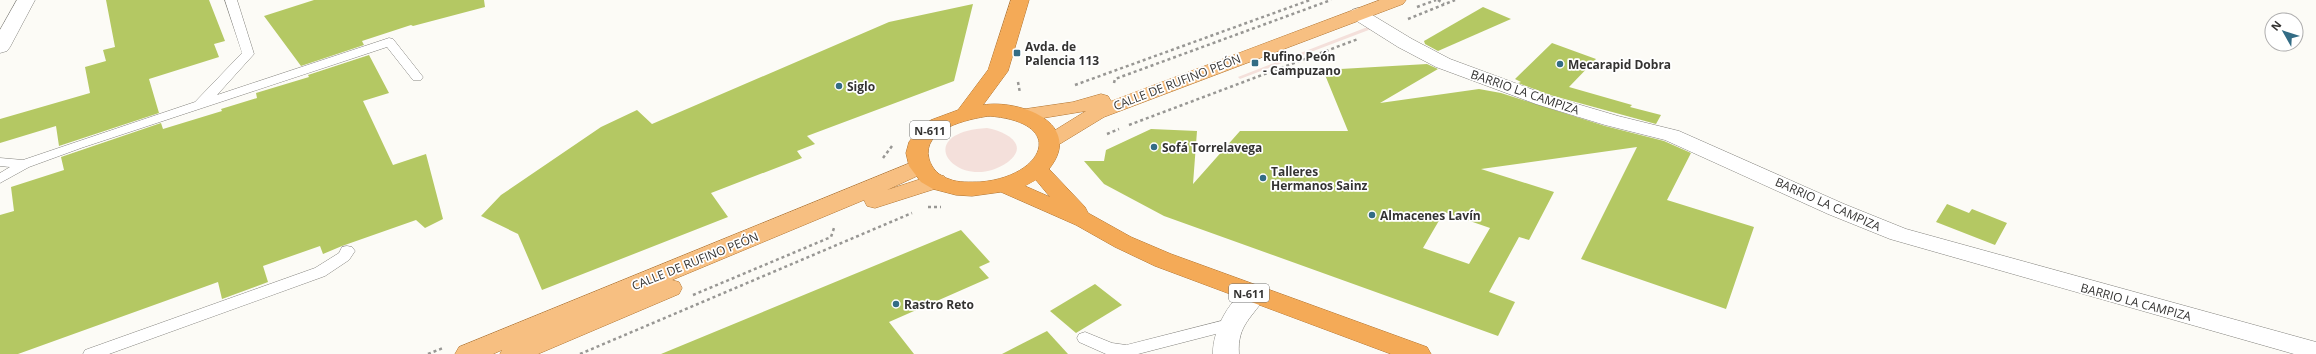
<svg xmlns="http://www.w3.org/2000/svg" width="2316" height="354" viewBox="0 0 2316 354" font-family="'Open Sans',sans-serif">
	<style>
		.green { fill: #f4e0db }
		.building { fill: #b4c863; fill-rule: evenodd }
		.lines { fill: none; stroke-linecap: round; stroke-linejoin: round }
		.service-casing { stroke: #84837e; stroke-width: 1 }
		.minor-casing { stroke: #84837e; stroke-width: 1 }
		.primary-casing { stroke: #b0732f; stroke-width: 1 }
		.trunk-casing { stroke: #b0732f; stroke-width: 1 }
		.path { stroke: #989794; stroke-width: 2.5; stroke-dasharray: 3 3; stroke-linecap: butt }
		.service { fill: #fff; fill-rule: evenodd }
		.minor { fill: #fff; fill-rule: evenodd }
		.primary { fill: #f7bf81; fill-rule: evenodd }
		.trunk { fill: #f4aa57; fill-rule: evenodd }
		.poi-dot { fill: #336c85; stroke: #fff; stroke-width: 1.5 }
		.labels { text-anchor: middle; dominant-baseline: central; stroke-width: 3.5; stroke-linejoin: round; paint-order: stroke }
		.shield { fill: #fff; stroke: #717070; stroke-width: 1 }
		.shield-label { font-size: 11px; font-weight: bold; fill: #343332 }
		.poi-label { font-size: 12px; font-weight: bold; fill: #343332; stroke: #fff; text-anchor: start }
		.street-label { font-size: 12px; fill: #343332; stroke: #fff }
	</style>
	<rect width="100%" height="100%" fill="#fcfbf6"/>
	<g class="green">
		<polygon points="1370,26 1374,28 1240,79 1238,77"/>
		<path d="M 987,128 C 1004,131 1031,144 1008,162 C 960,196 906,133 987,128 Z"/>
	</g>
	<g class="building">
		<polygon points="106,0 209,0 225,41 214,44 219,57 149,79 159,113 59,146 56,126 0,143 0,119 90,93 85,67 106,61 103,50 115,47"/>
		<polygon points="314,0 484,0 485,7 413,26 411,25 362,41 364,45 301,66 264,16"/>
		<polygon points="973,4 954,81 807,136 815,144 797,151 802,158 711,193 728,217 542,290 518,234 481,216 501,195 601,127 637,110 652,124 889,22"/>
		<polygon points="1483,7 1511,19 1438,51 1425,44 1424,41"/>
		<polygon points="1552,43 1596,59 1569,87 1632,105 1630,107 1661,115 1656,124 1550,95 1518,83 1521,82 1515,79"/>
		<polygon points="369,55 389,93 363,101 393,165 426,154 443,219 425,228 416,220 342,246 323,254 320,246 263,266 268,282 222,299 218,282 18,354 0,354 0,215 14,211 11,187 64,170 61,157 161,123 163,129 222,111 221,109 257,98 256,93 309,77 308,75"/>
		<path d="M 1427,64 L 1438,69 L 1380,103 L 1479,89 L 1501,93 L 1605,126 L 1664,141 L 1691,153 L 1667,200 L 1754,227 L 1726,309 L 1581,259 L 1637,147 L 1481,169 L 1554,192 L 1529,240 L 1519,237 L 1489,292 L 1515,302 L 1498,336 L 1164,216 L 1104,184 L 1084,161 L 1104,161 L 1106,150 L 1151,129 L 1197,131 L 1193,184 L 1240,131 L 1348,131 L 1323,70 ZM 1444,212 L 1490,228 L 1469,264 L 1423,248 Z"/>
		<polygon points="1947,204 1969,213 1972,209 2007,223 1995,245 1936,222"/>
		<polygon points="961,230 990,262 979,267 989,278 889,322 914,354 661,354"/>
		<polygon points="1095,284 1122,305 1076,333 1050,311"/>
		<polygon points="1047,331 1068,354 1002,354"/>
	</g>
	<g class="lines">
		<g class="service-casing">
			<g id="service">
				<polygon points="225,0 237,0 254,54 217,95 389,38 393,39 423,77 421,80 413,80 387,47 81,148 29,167 0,183 0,173 10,167 0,166 0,158 23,160 195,102 242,53"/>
				<polygon points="347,246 352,247 355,251 349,260 325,276 109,354 83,354 85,350 315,268 339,253 342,247"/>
				<polygon points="1229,319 1235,321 1237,325 1235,329 1138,354 1106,354 1079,342 1077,338 1079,334 1085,332 1112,343 1126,345"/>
			</g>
		</g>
		<g class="minor-casing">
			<g id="minor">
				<polygon points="17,0 35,0 10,47 7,51 0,53 0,30"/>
				<polygon points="1358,8 1364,10 1412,39 1450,59 1550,96 1618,116 1679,131 1844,204 1906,229 2316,342 2316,354 2294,354 1890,239 1828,214 1665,140 1605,125 1536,104 1436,67 1398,47 1352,18 1349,14 1352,10"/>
				<path d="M 1254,287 L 1263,289 L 1266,295 C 1253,318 1237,324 1239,354 L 1213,354 C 1212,331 1231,293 1254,287 Z"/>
			</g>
		</g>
		<g class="primary-casing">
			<g id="primary">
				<polygon points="1380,0 1406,0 1403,4 1104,117 1058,145 1051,147 1044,145 1040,141 1044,137 1086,111 1025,121 1018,119 1015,115 1018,111 1025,109 1073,102 1101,94 1108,96 1111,101"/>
				<polygon points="920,159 928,161 931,166 928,171 887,190 936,174 944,176 947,181 944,186 875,208 867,206 864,200 672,280 679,282 682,288 679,294 538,354 500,354 502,350 493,354 455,354 459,347"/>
			</g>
		</g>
		<g class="trunk-casing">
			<path id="trunk" d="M 1011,0 L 1029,0 L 1008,71 L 983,105 C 1020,99 1085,124 1049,169 L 1085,207 L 1088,213 L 1131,237 L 1171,254 L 1427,347 L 1431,354 L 1391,354 L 1155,266 L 1115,247 L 1076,225 L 1001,192 L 972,196 L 956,195 L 933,189 L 921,182 L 909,166 L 906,153 L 909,142 L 920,128 L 931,120 L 958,110 L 988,70 ZM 989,116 C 1069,122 1044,177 980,182 C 970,182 958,183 949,179 C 939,176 932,169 929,159 C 921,129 968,119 989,116 ZM 1036,180 L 1050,197 L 1025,186 Z"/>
		</g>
		<g class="path">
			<polyline points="1438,0 1444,4"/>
			<polyline points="1417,7 1436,0"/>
			<polyline points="1408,19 1455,0"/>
			<polyline points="1018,82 1020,93"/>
			<polyline points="1114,83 1115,79 1331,0"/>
			<polyline points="1075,85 1310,0"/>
			<polyline points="1129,125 1358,39"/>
			<polyline points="1107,134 1119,129"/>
			<polyline points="883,158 892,146"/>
			<polyline points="928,207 941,207"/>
			<polyline points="693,295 831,237 834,228"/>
			<polyline points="428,354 443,348"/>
			<polyline points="580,354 912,213"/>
		</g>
		<use href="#service" class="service"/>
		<use href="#minor" class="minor"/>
		<use href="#primary" class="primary"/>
		<use href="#trunk" class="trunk"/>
	</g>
	<g class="poi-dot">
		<rect x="1013" y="49" width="8" height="8" rx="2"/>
		<rect x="1251" y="59" width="8" height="8" rx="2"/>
		<circle cx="1560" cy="64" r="4"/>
		<circle cx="839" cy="86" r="4"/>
		<circle cx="1154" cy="147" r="4"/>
		<circle cx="1263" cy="178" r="4"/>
		<circle cx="1372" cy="215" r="4"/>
		<circle cx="896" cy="304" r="4"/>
	</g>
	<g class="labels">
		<g class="shield">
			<rect x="910" y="121" width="40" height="18" rx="3"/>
			<rect x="1229" y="284" width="40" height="18" rx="3"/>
		</g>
		<g class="shield-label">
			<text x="930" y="130">N-611</text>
			<text x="1249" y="293">N-611</text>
		</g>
		<g class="poi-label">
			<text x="1025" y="46">Avda. de<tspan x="1025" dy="14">Palencia 113</tspan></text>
			<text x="1263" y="56">Rufino Peón<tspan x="1263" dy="14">- Campuzano</tspan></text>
			<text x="1568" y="64">Mecarapid Dobra</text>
			<text x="847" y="86">Siglo</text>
			<text x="1162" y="147">Sofá Torrelavega</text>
			<text x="1271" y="171">Talleres<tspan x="1271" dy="14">Hermanos Sainz</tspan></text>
			<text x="1380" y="215">Almacenes Lavín</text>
			<text x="904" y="304">Rastro Reto</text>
		</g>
		<g class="street-label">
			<text transform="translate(1177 82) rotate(-21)">CALLE DE RUFINO PEÓN</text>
			<text transform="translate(1525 92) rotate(19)">BARRIO LA CAMPIZA</text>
			<text transform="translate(1828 204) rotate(24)">BARRIO LA CAMPIZA</text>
			<text transform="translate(695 261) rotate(-22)">CALLE DE RUFINO PEÓN</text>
			<text transform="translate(2136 302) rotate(15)">BARRIO LA CAMPIZA</text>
		</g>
	</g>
	<g transform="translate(2284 32) rotate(309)"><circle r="19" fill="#ffffff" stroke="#aeadad"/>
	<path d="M0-3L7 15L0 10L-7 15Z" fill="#336c85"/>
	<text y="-6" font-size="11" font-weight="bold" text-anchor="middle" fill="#343332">N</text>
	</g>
</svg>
